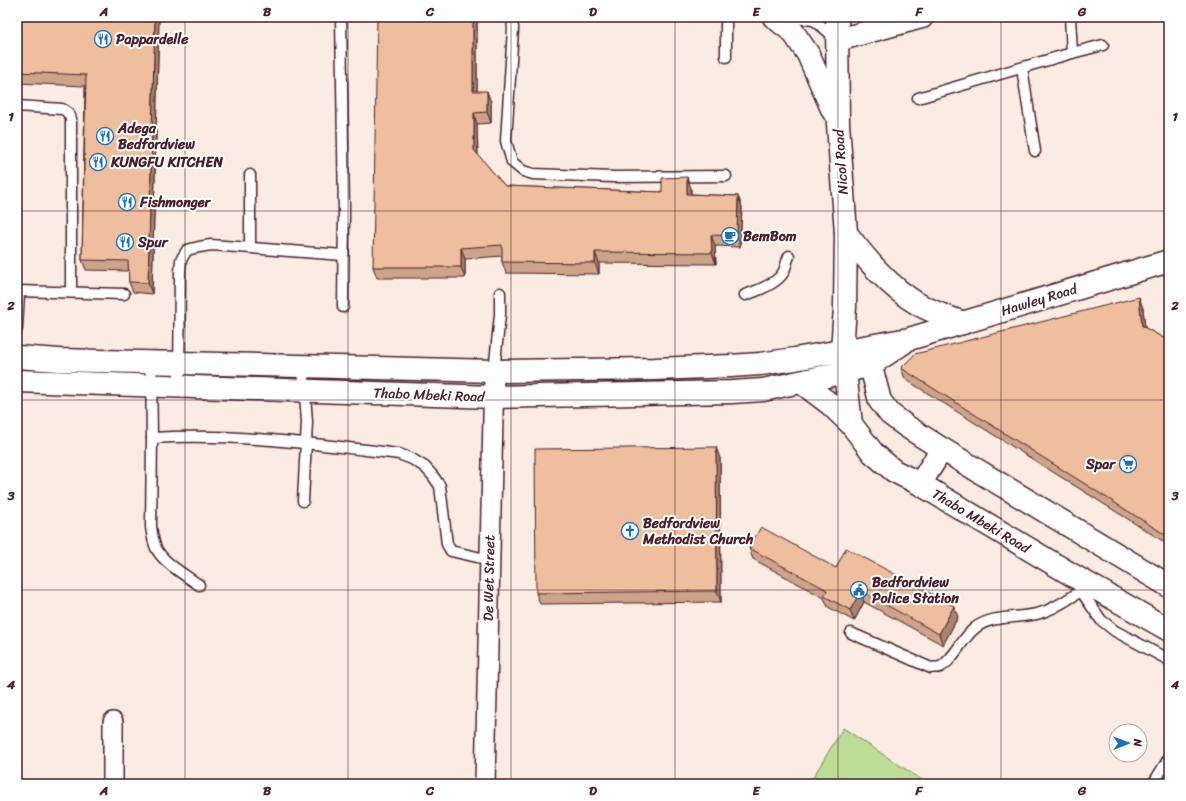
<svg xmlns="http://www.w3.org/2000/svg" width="1186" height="801" viewBox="0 0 1186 801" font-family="Sriracha,sans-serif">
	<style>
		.green { fill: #bddd96; stroke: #847e60 }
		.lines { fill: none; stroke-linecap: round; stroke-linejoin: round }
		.service-casing { stroke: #4a1f2b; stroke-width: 13 }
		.minor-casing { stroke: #4a1f2b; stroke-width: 22 }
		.tertiary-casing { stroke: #4a1f2b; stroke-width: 25 }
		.secondary-casing { stroke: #4a1f2b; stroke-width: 25 }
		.service { stroke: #fff; stroke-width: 10 }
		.minor { stroke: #fff; stroke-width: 19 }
		.tertiary { stroke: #fff; stroke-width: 22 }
		.secondary { stroke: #fff; stroke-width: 22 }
		.wall { fill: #cda389; stroke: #4a1f2b }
		.shaded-wall { fill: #a7856f; stroke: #4a1f2b }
		.building { fill: #eebe9f; stroke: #4a1f2b }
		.grid { fill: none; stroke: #4a1f2b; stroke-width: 1; stroke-opacity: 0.55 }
		.labels { text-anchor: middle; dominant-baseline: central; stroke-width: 4; stroke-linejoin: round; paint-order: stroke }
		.poi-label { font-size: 14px; font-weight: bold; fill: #4a1f2b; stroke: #fff; text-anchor: start }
		.street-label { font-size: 14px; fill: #4a1f2b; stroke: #fff }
		.neatline { fill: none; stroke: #4a1f2b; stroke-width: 1.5 }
		.grid-label { font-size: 13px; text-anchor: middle; font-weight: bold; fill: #4a1f2b }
	</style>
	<rect width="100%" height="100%" fill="#faece2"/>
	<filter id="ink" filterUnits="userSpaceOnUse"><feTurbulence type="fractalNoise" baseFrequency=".025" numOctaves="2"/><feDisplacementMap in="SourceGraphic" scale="8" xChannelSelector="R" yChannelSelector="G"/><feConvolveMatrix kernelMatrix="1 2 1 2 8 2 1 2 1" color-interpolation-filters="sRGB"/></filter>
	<g filter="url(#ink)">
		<polygon class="green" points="843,728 928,784 809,784"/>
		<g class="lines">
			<g class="service-casing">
				<g id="service">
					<polyline points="341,17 344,212 343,307"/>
					<polyline points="512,17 513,29 506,141 512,162 523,171 533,174 613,177 726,176"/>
					<polyline points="726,17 726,57"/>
					<polyline points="781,17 814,20 818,17"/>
					<polyline points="814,20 837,39"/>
					<polyline points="1072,53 1103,45"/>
					<polyline points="1022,68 1035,151"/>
					<polyline points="918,98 1072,53 1070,17"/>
					<path d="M 17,106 L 62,109 C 67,111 69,113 71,119 L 71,292"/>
					<polyline points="250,175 250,248"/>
					<polyline points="17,291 124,294"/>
					<path d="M 745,295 C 757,291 779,283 784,271 C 786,266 787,261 789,256"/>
					<polyline points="17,329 19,291"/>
					<path d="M 151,363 L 152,438 L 151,527 C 152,534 153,541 156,548 C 163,563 187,576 199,585"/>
					<polyline points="494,371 500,315 500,293"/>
					<polyline points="179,386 180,272 181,260 187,250 199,247 211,245 343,255"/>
					<path d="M 152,438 C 234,433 318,444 399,454 L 412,459 L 425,467 L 433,476 L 440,486 L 447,544 L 451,551 L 490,560"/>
					<polyline points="303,501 307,422 303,367"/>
					<polyline points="1079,586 1081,591 1101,620 1115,631 1169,660"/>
					<path d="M 851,633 L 931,668 C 933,667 937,668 940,667 C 954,660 962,638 975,628 C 993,614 1020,619 1040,613 C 1055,609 1068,599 1081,591"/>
					<polyline points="1153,784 1169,758"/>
				</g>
			</g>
			<g class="minor-casing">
				<g id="minor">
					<polyline points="113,784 113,722"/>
					<polyline points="485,784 494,371"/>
				</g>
			</g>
			<g class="tertiary-casing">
				<polyline id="tertiary" points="838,40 922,17"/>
			</g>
			<g class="secondary-casing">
				<g id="secondary">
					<polyline points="774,17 793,32 808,54 833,111"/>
					<polyline points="837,17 838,124 846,233 845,307 842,351 845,372 851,424 873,453 894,471 920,484 1074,576 1169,630"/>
					<path d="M 846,233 C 866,259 889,287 918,304 C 932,312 948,317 963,323"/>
					<polyline points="867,351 880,401 890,414 906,426 942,449 1169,586"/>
					<polyline points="17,357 59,360 494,371 655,369 730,366 760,364 795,359 909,339 1169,261"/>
					<polyline points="17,381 493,397 732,392 763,390 845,372 870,365 903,343"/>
					<polyline points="801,382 830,404 851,424"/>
					<polyline points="920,484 942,449"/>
				</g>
			</g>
			<use href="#service" class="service"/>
			<use href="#minor" class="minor"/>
			<use href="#tertiary" class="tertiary"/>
			<use href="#secondary" class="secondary"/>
		</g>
		<g class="wall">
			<polygon points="17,17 159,17 152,294 133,292 129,282 129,271 86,270 82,260 85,86 17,83"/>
			<polygon points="477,17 477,91 491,102 491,123 477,124 478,155 505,186 662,192 691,188 691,194 738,196 742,207 740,247 715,246 716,264 599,263 599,274 506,273 502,262 502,256 465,259 465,278 377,278 373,267"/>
			<polygon points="1143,308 1145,328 1169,341 1169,545 905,379 901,368"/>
			<polygon points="720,458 721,602 540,604 536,593"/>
			<polygon points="749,548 836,568 958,617 943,645 864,602 854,621 828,607 824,598 753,559"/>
		</g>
		<g class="shaded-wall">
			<polygon points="155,17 159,17 152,294 148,283"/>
			<polygon points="473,17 477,17 477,102 473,91"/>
			<polygon points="487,91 491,102 491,123 487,112"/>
			<polygon points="474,113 477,124 478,161 474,150"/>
			<polygon points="687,177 691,188 691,205 687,194"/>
			<polygon points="738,196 742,207 740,247 737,236"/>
			<polygon points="711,235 715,246 716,264 712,253"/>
			<polygon points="461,248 465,259 465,278 461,267"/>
			<polygon points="595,252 599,263 599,274 595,263"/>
			<polygon points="1139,297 1143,308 1146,337 1142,326"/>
			<polygon points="716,447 720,458 721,602 717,591"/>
			<polygon points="861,591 864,602 854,621 850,610"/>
			<polygon points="954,606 958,617 943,645 939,634"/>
		</g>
		<g class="building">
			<polygon points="17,17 155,17 148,283 129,282 128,261 82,260 86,75 17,72"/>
			<polygon points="377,17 473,17 473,91 487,91 487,112 474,113 474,150 505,186 662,192 662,178 687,177 687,194 738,196 737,236 711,235 712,253 595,252 595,263 502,262 502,245 461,248 461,267 373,267"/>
			<polygon points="1139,297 1142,326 1169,341 1169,537 901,368 915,354"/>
			<polygon points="716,447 717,591 536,593 535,449"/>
			<polygon points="761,527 836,568 846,548 954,606 939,634 861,591 850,610 824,596 827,590 749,548"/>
		</g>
	</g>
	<path class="grid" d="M 185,17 L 185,784M 348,17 L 348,784M 511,17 L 511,784M 675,17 L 675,784M 838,17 L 838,784M 1001,17 L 1001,784M 17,211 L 1169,211M 17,400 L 1169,400M 17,590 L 1169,590"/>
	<defs>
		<g id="restaurant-ring" transform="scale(0.9)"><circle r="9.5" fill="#fff" stroke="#1f6fb2" stroke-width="1.5"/><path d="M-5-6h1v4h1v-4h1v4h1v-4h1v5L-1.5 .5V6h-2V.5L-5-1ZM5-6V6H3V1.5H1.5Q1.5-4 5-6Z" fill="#1f6fb2"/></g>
		<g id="cafe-ring" transform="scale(0.9)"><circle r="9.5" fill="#fff" stroke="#1f6fb2" stroke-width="1.5"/><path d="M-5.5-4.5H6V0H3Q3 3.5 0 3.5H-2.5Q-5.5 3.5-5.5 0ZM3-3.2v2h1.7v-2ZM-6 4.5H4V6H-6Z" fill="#1f6fb2"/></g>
		<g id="supermarket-ring" transform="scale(0.9)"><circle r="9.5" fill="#fff" stroke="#1f6fb2" stroke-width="1.5"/><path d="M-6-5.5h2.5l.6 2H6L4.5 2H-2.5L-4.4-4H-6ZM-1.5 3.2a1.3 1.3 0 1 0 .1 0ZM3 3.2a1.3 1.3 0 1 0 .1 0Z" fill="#1f6fb2"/></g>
		<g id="church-ring" transform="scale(0.9)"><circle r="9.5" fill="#fff" stroke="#1f6fb2" stroke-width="1.5"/><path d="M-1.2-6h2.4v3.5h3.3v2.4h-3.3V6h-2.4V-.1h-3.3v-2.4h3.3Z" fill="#1f6fb2"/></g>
		<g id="civic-ring" transform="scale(0.9)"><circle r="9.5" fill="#fff" stroke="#1f6fb2" stroke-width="1.5"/><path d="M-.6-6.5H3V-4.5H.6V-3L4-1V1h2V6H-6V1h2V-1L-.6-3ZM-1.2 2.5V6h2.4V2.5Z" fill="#1f6fb2"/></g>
	</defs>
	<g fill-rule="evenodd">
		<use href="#restaurant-ring" x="103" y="39"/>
		<use href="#restaurant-ring" x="105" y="136"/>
		<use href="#restaurant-ring" x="98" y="162"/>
		<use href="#restaurant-ring" x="127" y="202"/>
		<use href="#cafe-ring" x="730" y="236"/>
		<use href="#restaurant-ring" x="125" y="242"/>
		<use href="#supermarket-ring" x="1128" y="464"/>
		<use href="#church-ring" x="630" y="531"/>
		<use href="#civic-ring" x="859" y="590"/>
	</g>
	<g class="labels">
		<g class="poi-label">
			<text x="116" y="39">Pappardelle</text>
			<text x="118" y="128">Adega<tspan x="118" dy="16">Bedfordview</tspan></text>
			<text x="111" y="162">KUNGFU KITCHEN</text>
			<text x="140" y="202">Fishmonger</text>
			<text x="743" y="236">BemBom</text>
			<text x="138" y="242">Spur</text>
			<text x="1115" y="464" text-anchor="end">Spar</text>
			<text x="643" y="523">Bedfordview<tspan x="643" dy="16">Methodist Church</tspan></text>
			<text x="872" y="582">Bedfordview<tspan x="872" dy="16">Police Station</tspan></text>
		</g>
		<g class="street-label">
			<text transform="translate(841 162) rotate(-94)">Nicol Road</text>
			<text transform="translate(1039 300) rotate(-17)">Hawley Road</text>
			<text transform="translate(429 395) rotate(2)">Thabo Mbeki Road</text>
			<text transform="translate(981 521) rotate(31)">Thabo Mbeki Road</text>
			<text transform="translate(489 578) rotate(-89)">De Wet Street</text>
		</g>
	</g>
	<rect width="1186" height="801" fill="none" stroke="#fff" stroke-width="44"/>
	<g transform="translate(1128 743) rotate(89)"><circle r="19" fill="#ffffff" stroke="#b7a5aa"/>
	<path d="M0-3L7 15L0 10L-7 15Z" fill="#1f6fb2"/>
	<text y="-6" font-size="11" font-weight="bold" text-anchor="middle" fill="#4a1f2b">N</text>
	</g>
	<rect x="22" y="22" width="1142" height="757" class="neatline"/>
	<g class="grid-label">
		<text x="104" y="16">A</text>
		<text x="267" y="16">B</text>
		<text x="430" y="16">C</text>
		<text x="593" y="16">D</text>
		<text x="756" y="16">E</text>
		<text x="919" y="16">F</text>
		<text x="1082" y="16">G</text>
		<text x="11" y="121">1</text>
		<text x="1175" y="121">1</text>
		<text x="11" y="310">2</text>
		<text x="1175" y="310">2</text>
		<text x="11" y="500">3</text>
		<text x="1175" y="500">3</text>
		<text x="11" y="689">4</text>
		<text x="1175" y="689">4</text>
		<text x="104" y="795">A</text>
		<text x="267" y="795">B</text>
		<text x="430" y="795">C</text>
		<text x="593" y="795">D</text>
		<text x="756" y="795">E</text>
		<text x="919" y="795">F</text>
		<text x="1082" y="795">G</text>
	</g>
</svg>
